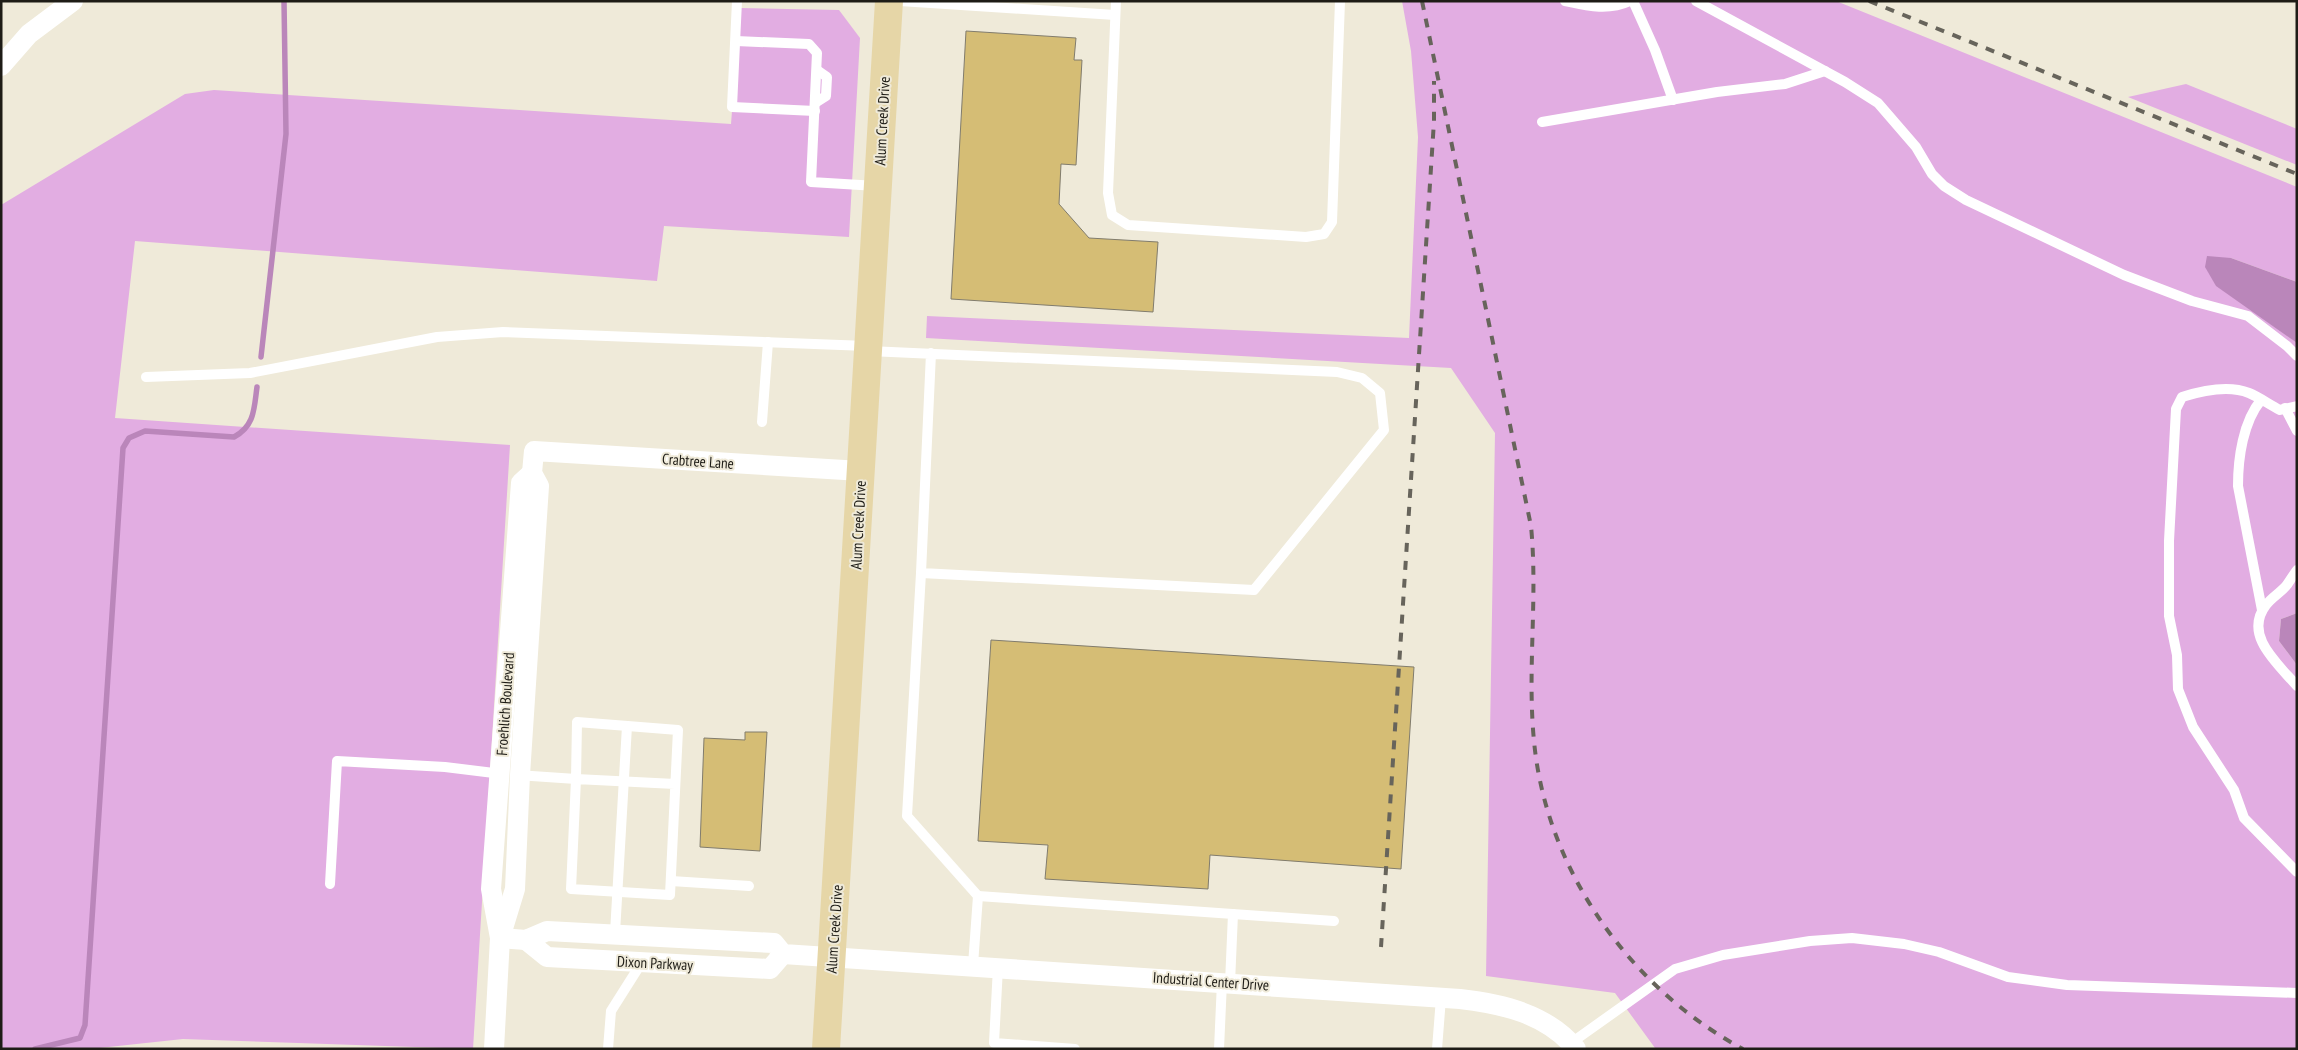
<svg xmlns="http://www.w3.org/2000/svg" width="2298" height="1050" viewBox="0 0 2298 1050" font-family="'PT Sans Narrow',sans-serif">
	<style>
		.green { fill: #e2ade2 }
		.water { fill: #ba86ba }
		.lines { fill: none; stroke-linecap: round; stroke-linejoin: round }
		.stream { stroke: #ba86ba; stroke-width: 5.5 }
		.building { fill: #d5bd75; stroke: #817c6d }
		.service { stroke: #fff; stroke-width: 10 }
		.minor { stroke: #fff; stroke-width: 20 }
		.primary { stroke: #e6d6a7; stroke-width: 28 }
		.rail { stroke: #67645b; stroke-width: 4; stroke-dasharray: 9 9; stroke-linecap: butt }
		.labels { text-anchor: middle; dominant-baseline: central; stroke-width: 4; stroke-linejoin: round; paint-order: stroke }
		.street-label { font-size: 15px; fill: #1e1c16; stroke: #efead9 }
	</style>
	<rect width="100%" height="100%" fill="#efead9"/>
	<g class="green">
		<polygon points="1402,1 1836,1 2297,187 2297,282 2231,258 2271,323 2297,343 2297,613 2281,619 2279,641 2297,665 2297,1049 1655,1048 1615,993 1486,976 1495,433 1451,368 926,338 927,316 1409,338 1418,137 1411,51"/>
		<polygon points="740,8 839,10 860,38 849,237 664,226 657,281 135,241 115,418 510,445 473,1049 183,1039 90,1049 1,1049 1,205 185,94 214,90 731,124"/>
		<polygon points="2186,84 2297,129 2297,165 2128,97"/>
	</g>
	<g class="water">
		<polygon points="2207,256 2231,258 2297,282 2297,343 2216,286 2205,267"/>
		<polygon points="2297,613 2297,665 2279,641 2281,619"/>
	</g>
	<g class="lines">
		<g class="stream">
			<polyline points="261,357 286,134 284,1"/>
			<path d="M 35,1049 L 80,1038 L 85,1025 L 123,448 L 129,438 L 145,431 L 234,437 C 255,426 254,408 257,387"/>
		</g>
	</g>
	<g class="building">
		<polygon points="966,31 1076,38 1074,60 1082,60 1076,165 1061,164 1059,204 1089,238 1158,242 1153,312 951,299"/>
		<polygon points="991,640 1414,667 1401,869 1210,855 1208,889 1045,879 1048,845 978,841"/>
		<polygon points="745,732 767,732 760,851 700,847 704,738 745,740"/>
	</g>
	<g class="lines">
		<g class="service">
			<polyline points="737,1 732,107 815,111"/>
			<polyline points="900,1 1115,15"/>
			<polyline points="1116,1 1108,193 1112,215 1128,225 1306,237 1324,234 1332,222 1340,1"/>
			<path d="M 1565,1 C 1588,6 1608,11 1630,1"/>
			<polyline points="1633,1 1655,50 1673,100"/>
			<polyline points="1696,1 1845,82 1878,103 1916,147 1932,174 1944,186 1966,200 2124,275 2192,301 2248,316 2287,346 2297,356"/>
			<polyline points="736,41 809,44 817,53 811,182 877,186"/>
			<polyline points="815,103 826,96 827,77 817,70"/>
			<polyline points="1542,122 1717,92 1785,84 1825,71"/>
			<path d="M 869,351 C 1025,357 1181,364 1337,372 L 1362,378 L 1380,393 L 1384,430 L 1254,590 L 921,573 L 931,353"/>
			<polyline points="146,377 250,373 437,337 503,332 867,346"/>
			<path d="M 2261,400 C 2243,422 2238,458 2238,486 L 2262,610"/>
			<path d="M 2297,406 L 2280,410 C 2270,405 2259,397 2249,393 C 2229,385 2201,391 2182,397 L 2176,409 L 2169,541 L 2169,616 L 2177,655 L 2178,689 L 2193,727 L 2234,790 L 2244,818 L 2297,872"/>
			<polyline points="2285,408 2297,431"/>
			<polyline points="762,422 768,342"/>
			<path d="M 2297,570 C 2293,575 2290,581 2286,586 C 2280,593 2272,597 2266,605 C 2243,635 2277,663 2297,686"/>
			<polyline points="921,573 907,816 978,896 973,965"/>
			<polyline points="517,775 576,779 571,889 670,895 678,730 577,722 576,779 675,784"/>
			<polyline points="671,881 749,886"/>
			<polyline points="330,884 337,761 445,767 502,774"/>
			<polyline points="978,896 1334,921"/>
			<polyline points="615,933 627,726"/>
			<polyline points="998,967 994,1043 1075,1049"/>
			<polyline points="1230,983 1233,914"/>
			<polyline points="1571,1043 1675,969 1723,955 1810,941 1852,938 1904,944 1939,952 2008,977 2067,985 2297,993"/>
			<polyline points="608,1049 611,1011 642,962"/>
			<polyline points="1219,1049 1222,982"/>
			<polyline points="1437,1049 1441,998"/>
		</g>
		<g class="minor">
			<polyline points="1,66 29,34 73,1"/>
			<path d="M 500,938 L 526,940 L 547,931 L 774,943 L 783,954 L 1460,999 C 1503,1004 1547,1014 1576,1049"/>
			<polyline points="500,938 515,889 520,775 539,486 532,473 534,451 861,471"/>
			<polyline points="526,940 547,957 770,969 783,954"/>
			<polyline points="494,1049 500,938 491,889 521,483 532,473"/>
		</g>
		<polyline class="primary" points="826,1049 889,1"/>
		<g class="rail">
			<path d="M 1422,1 L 1531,526 C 1538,598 1527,670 1534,741 C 1546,870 1630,988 1743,1049"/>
			<polyline points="1869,1 2297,174"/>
			<polyline points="1381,947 1434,121 1434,81"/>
		</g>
	</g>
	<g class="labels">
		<g class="street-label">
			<text transform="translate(882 121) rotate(-87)">Alum Creek Drive</text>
			<text transform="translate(698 461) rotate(4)">Crabtree Lane</text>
			<text transform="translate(858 525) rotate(-87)">Alum Creek Drive</text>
			<text transform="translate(505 704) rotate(-86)">Froehlich Boulevard</text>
			<text transform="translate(834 929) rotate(-86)">Alum Creek Drive</text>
			<text transform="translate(655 963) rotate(3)">Dixon Parkway</text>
			<text transform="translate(1211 981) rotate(4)">Industrial Center Drive</text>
		</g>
	</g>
	<rect width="2298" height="1050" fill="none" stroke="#1e1c16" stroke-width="5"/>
</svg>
